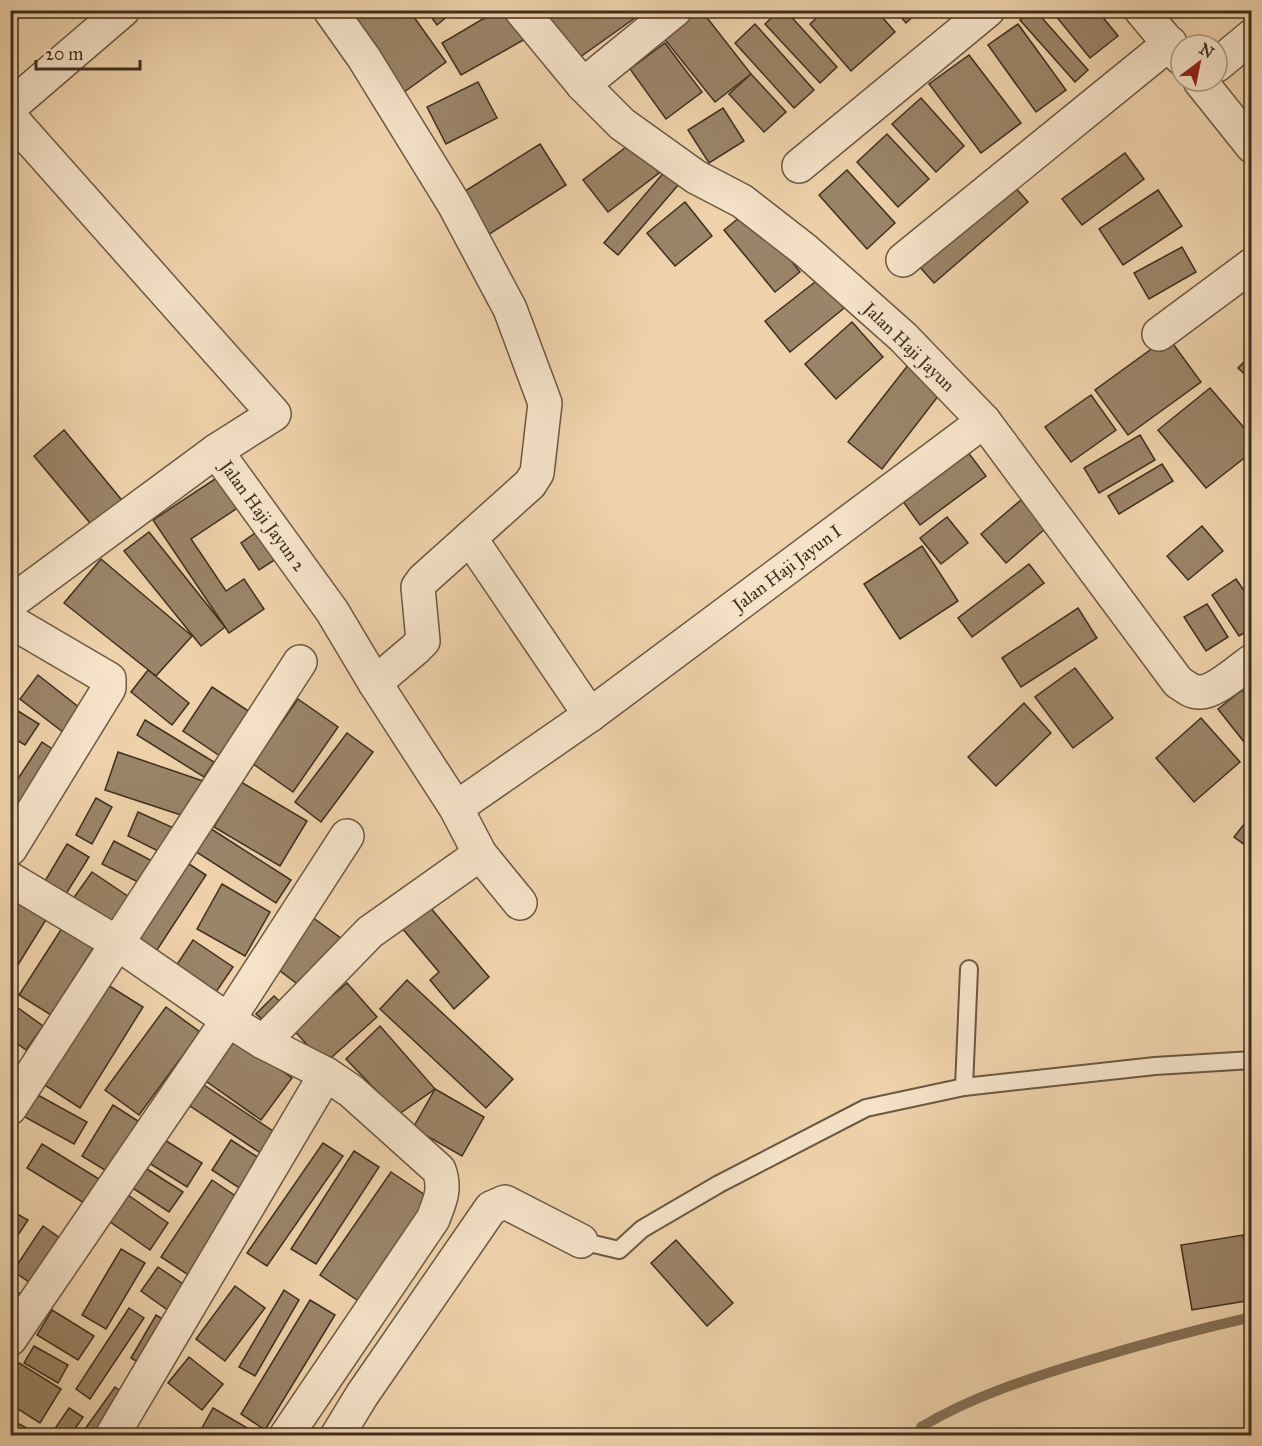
<svg xmlns="http://www.w3.org/2000/svg" width="1262" height="1446" viewBox="0 0 1262 1446" font-family="'IM FELL Great Primer',serif">
	<style>
		.lines { fill: none; stroke-linecap: round; stroke-linejoin: round }
		.stream { stroke: #857057; stroke-width: 10 }
		.building { fill: #9b8468; stroke: #3f2f20; stroke-width: 1.5 }
		.service-casing { stroke: #6b5843; stroke-width: 20 }
		.minor-casing { stroke: #6b5843; stroke-width: 36 }
		.service { stroke: #f5e2c8; stroke-width: 16 }
		.minor { stroke: #f5e2c8; stroke-width: 33 }
		.labels { text-anchor: middle; dominant-baseline: central; stroke-width: 6; stroke-linejoin: round; paint-order: stroke }
		.street-label { font-size: 18px; fill: #3f2f20; stroke: #f5e2c8 }
	</style>
	<rect width="100%" height="100%" fill="#efd2ab"/>
	<filter id="stains"><feTurbulence type="fractalNoise" baseFrequency=".00333" numOctaves="4"/><feColorMatrix values="0 0 0 0 .2 0 0 0 0 .09 0 0 0 0 .02 0 0 0 .5 -.17"/></filter>
	<radialGradient id="worn" r=".72"><stop offset=".6" stop-color="#630" stop-opacity="0"/><stop offset="1" stop-color="#630" stop-opacity=".3"/></radialGradient>
	<g class="lines">
		<path class="stream" d="M 921,1427 C 971,1397 1027,1379 1083,1362 C 1139,1345 1194,1330 1252,1317"/>
	</g>
	<g class="building">
		<polygon points="345,10 409,10 446,62 404,92"/>
		<polygon points="426,10 455,10 437,25"/>
		<polygon points="498,10 511,10 527,38 461,75 442,43"/>
		<polygon points="541,10 646,10 576,60"/>
		<polygon points="696,10 701,10 751,74 715,102 662,36"/>
		<polygon points="780,10 785,10 837,67 820,83 765,24"/>
		<polygon points="825,10 876,10 895,32 851,71 810,24"/>
		<polygon points="895,10 920,10 906,23"/>
		<polygon points="1031,10 1035,10 1088,70 1075,82 1020,20"/>
		<polygon points="1051,10 1097,10 1118,36 1090,58"/>
		<polygon points="755,24 814,90 794,108 735,43"/>
		<polygon points="1018,24 1066,90 1036,112 988,45"/>
		<polygon points="665,43 702,92 666,119 630,69"/>
		<polygon points="969,55 1021,123 981,153 929,84"/>
		<polygon points="751,74 786,112 764,132 729,94"/>
		<polygon points="478,82 497,118 446,144 427,107"/>
		<polygon points="921,98 964,146 936,172 892,124"/>
		<polygon points="723,108 744,141 709,163 688,130"/>
		<polygon points="887,134 929,179 898,207 857,162"/>
		<polygon points="634,141 659,173 608,212 583,180"/>
		<polygon points="540,144 566,185 488,235 462,193"/>
		<polygon points="1125,153 1144,179 1082,225 1062,199"/>
		<polygon points="671,164 685,177 618,255 604,243"/>
		<polygon points="847,170 895,223 867,249 819,195"/>
		<polygon points="1013,185 1028,202 934,283 919,266"/>
		<polygon points="1158,190 1182,226 1123,265 1099,229"/>
		<polygon points="685,202 712,236 675,266 647,233"/>
		<polygon points="750,209 800,272 775,292 724,230"/>
		<polygon points="1182,247 1196,272 1149,299 1134,273"/>
		<polygon points="824,275 848,305 790,352 765,321"/>
		<polygon points="852,322 883,357 836,399 805,364"/>
		<polygon points="1168,337 1201,382 1128,435 1095,390"/>
		<polygon points="1252,354 1252,381 1238,368"/>
		<polygon points="912,360 946,386 882,469 848,442"/>
		<polygon points="1210,388 1252,437 1252,452 1206,488 1158,430"/>
		<polygon points="1091,395 1116,430 1071,462 1045,427"/>
		<polygon points="64,430 125,504 95,529 34,456"/>
		<polygon points="1140,435 1155,460 1099,493 1084,468"/>
		<polygon points="967,451 986,476 920,525 902,500"/>
		<polygon points="1162,464 1173,481 1119,514 1108,496"/>
		<polygon points="227,471 248,501 191,539 226,591 244,579 264,609 229,633 153,520"/>
		<polygon points="1021,500 1046,528 1006,563 981,534"/>
		<polygon points="947,517 968,543 941,564 920,538"/>
		<polygon points="265,526 284,554 259,570 241,543"/>
		<polygon points="1202,526 1223,551 1188,580 1167,556"/>
		<polygon points="149,532 225,627 201,646 124,551"/>
		<polygon points="922,546 958,601 900,639 864,584"/>
		<polygon points="101,559 192,636 156,676 64,603"/>
		<polygon points="1029,564 1044,583 972,637 958,618"/>
		<polygon points="1236,579 1252,602 1252,628 1239,636 1212,595"/>
		<polygon points="1207,604 1228,637 1206,651 1184,617"/>
		<polygon points="1078,608 1097,638 1021,687 1002,658"/>
		<polygon points="1075,668 1113,718 1073,748 1035,697"/>
		<polygon points="148,670 189,703 172,725 131,692"/>
		<polygon points="38,675 90,716 72,739 20,699"/>
		<polygon points="212,687 250,712 220,756 183,731"/>
		<polygon points="1242,690 1252,702 1252,752 1218,709"/>
		<polygon points="298,699 338,727 293,792 253,764"/>
		<polygon points="1024,703 1051,733 996,786 968,757"/>
		<polygon points="10,706 39,724 25,745 10,736"/>
		<polygon points="1201,718 1240,762 1194,802 1156,758"/>
		<polygon points="145,720 214,762 204,777 137,735"/>
		<polygon points="347,733 373,752 321,822 295,802"/>
		<polygon points="42,742 60,754 24,811 10,802 10,791"/>
		<polygon points="118,752 206,782 193,819 105,790"/>
		<polygon points="241,782 307,821 280,866 214,827"/>
		<polygon points="96,798 112,807 92,844 76,835"/>
		<polygon points="138,812 176,829 164,854 128,836"/>
		<polygon points="1252,814 1252,850 1234,837"/>
		<polygon points="202,823 291,880 276,903 187,846"/>
		<polygon points="114,841 158,864 146,886 102,864"/>
		<polygon points="67,844 89,857 66,894 45,881"/>
		<polygon points="186,862 206,875 155,953 135,940"/>
		<polygon points="92,872 132,899 110,931 70,903"/>
		<polygon points="222,884 270,912 245,956 197,929"/>
		<polygon points="10,895 47,918 16,968 10,965"/>
		<polygon points="423,899 489,977 454,1009 430,980 439,972 396,921"/>
		<polygon points="308,914 342,939 304,989 271,964"/>
		<polygon points="64,925 95,945 51,1015 19,995"/>
		<polygon points="193,940 233,967 216,992 176,966"/>
		<polygon points="407,980 513,1079 486,1108 380,1009"/>
		<polygon points="103,982 143,1007 80,1108 40,1082"/>
		<polygon points="347,983 377,1017 324,1064 293,1029"/>
		<polygon points="274,996 288,1009 271,1027 256,1014"/>
		<polygon points="10,1002 43,1026 26,1050 10,1038"/>
		<polygon points="166,1007 200,1032 139,1115 105,1090"/>
		<polygon points="380,1026 435,1089 399,1114 346,1059"/>
		<polygon points="234,1036 292,1078 261,1120 203,1079"/>
		<polygon points="201,1083 279,1135 265,1156 187,1104"/>
		<polygon points="435,1089 484,1117 462,1156 413,1128"/>
		<polygon points="36,1094 87,1122 74,1144 23,1116"/>
		<polygon points="113,1105 138,1121 108,1172 82,1156"/>
		<polygon points="163,1139 202,1163 187,1187 149,1163"/>
		<polygon points="231,1140 270,1165 250,1195 212,1170"/>
		<polygon points="323,1143 343,1156 267,1266 247,1253"/>
		<polygon points="42,1144 99,1179 84,1203 27,1168"/>
		<polygon points="354,1151 379,1167 316,1264 291,1249"/>
		<polygon points="144,1167 183,1192 169,1212 131,1187"/>
		<polygon points="391,1172 431,1199 360,1302 320,1275"/>
		<polygon points="212,1180 243,1201 193,1278 161,1257"/>
		<polygon points="128,1195 168,1223 150,1250 109,1221"/>
		<polygon points="10,1210 28,1220 16,1238 10,1235"/>
		<polygon points="43,1226 70,1245 39,1289 13,1271"/>
		<polygon points="1243,1235 1252,1281 1252,1300 1192,1310 1181,1245"/>
		<polygon points="676,1240 733,1303 707,1326 651,1263"/>
		<polygon points="121,1249 145,1263 106,1329 82,1315"/>
		<polygon points="158,1267 186,1286 169,1311 141,1291"/>
		<polygon points="10,1286 30,1301 10,1328"/>
		<polygon points="235,1286 265,1308 225,1361 196,1339"/>
		<polygon points="284,1290 299,1300 255,1376 239,1367"/>
		<polygon points="310,1300 335,1315 265,1430 241,1414"/>
		<polygon points="129,1308 144,1318 90,1399 76,1389"/>
		<polygon points="52,1310 94,1336 78,1360 37,1335"/>
		<polygon points="156,1315 173,1326 147,1368 131,1358"/>
		<polygon points="34,1346 68,1365 58,1383 24,1363"/>
		<polygon points="189,1357 223,1384 202,1410 168,1383"/>
		<polygon points="19,1363 61,1389 40,1423 10,1404 10,1376"/>
		<polygon points="115,1387 133,1400 107,1436 80,1436"/>
		<polygon points="69,1408 83,1417 70,1436 50,1436"/>
		<polygon points="213,1408 261,1436 198,1435"/>
		<polygon points="10,1419 34,1432 32,1436 10,1436"/>
	</g>
	<g class="lines">
		<g class="service-casing">
			<g id="service">
				<polyline points="964,1087 969,969"/>
				<polyline points="581,1241 619,1250 642,1229 719,1184 866,1108 964,1087 1155,1066 1252,1060"/>
			</g>
		</g>
		<g class="minor-casing">
			<g id="minor">
				<polyline points="330,10 364,58 454,204 510,309 545,403 537,473 530,484 423,580 418,587 423,641 415,649 375,683"/>
				<path d="M 521,10 L 583,85 L 622,124 L 696,177 L 742,201 L 805,250 L 903,337 L 984,421 L 1178,682 C 1184,686 1191,692 1199,692 C 1214,693 1239,670 1252,661"/>
				<polyline points="1141,10 1181,58"/>
				<polyline points="1217,65 1252,36"/>
				<polyline points="1200,81 1252,146"/>
				<polyline points="583,85 675,10"/>
				<polyline points="10,107 123,10"/>
				<polyline points="10,117 274,414 216,451 10,603"/>
				<polyline points="799,166 988,10"/>
				<polyline points="903,260 1170,43"/>
				<polyline points="1159,334 1252,265"/>
				<polyline points="216,451 332,611 375,683 456,808 480,854 520,903"/>
				<polyline points="470,538 590,715"/>
				<polyline points="10,621 109,679 109,688 10,849"/>
				<polyline points="456,808 590,715 984,421"/>
				<polyline points="10,879 117,943 228,1020 347,836"/>
				<polyline points="263,1042 370,932 480,854"/>
				<polyline points="10,1108 300,662"/>
				<path d="M 10,1339 L 228,1020 L 263,1042 L 326,1074 L 351,1091 L 439,1170 C 446,1189 440,1201 433,1219 L 286,1436"/>
				<polyline points="112,1436 326,1074"/>
				<polyline points="337,1436 362,1395 491,1208 505,1202 581,1241"/>
			</g>
		</g>
		<use href="#service" class="service"/>
		<use href="#minor" class="minor"/>
	</g>
	<g class="labels">
		<g class="street-label">
			<text transform="translate(909 347) rotate(44)">Jalan Haji Jayun</text>
			<text transform="translate(263 516) rotate(54)">Jalan Haji Jayun 2</text>
			<text transform="translate(787 568) rotate(-37)">Jalan Haji Jayun I</text>
		</g>
	</g>
	<rect width="1262" height="1446" fill="none" stroke="#efd2ab" stroke-width="36"/>
	<rect x="12" y="12" width="1238" height="1422" fill="none" stroke="#3f2f20" stroke-width="3"/>
	<rect x="18" y="18" width="1226" height="1410" fill="none" stroke="#3f2f20" stroke-width="1.5"/>
	<g transform="translate(1199 63) rotate(32)"><circle r="28" fill="#f5e2c8" stroke="#ac9a85" stroke-width="1.5"/>
	<path d="M0-4.5L10 22L0 15L-10 22Z" fill="#8f2418"/>
	<text y="-9" font-size="16" font-weight="bold" text-anchor="middle" fill="#3f2f20">N</text>
	</g>
	<path d="M36 60v9h104v-9" fill="none" stroke="#3f2f20" stroke-width="3"/>
	<text x="45" y="60" font-size="18" fill="#3f2f20" stroke="#f5e2c8" stroke-width="4.5" paint-order="stroke">20 m</text>
	<rect width="100%" height="100%" filter="url(#stains)"/>
	<rect width="100%" height="100%" fill="url(#worn)"/>
</svg>
